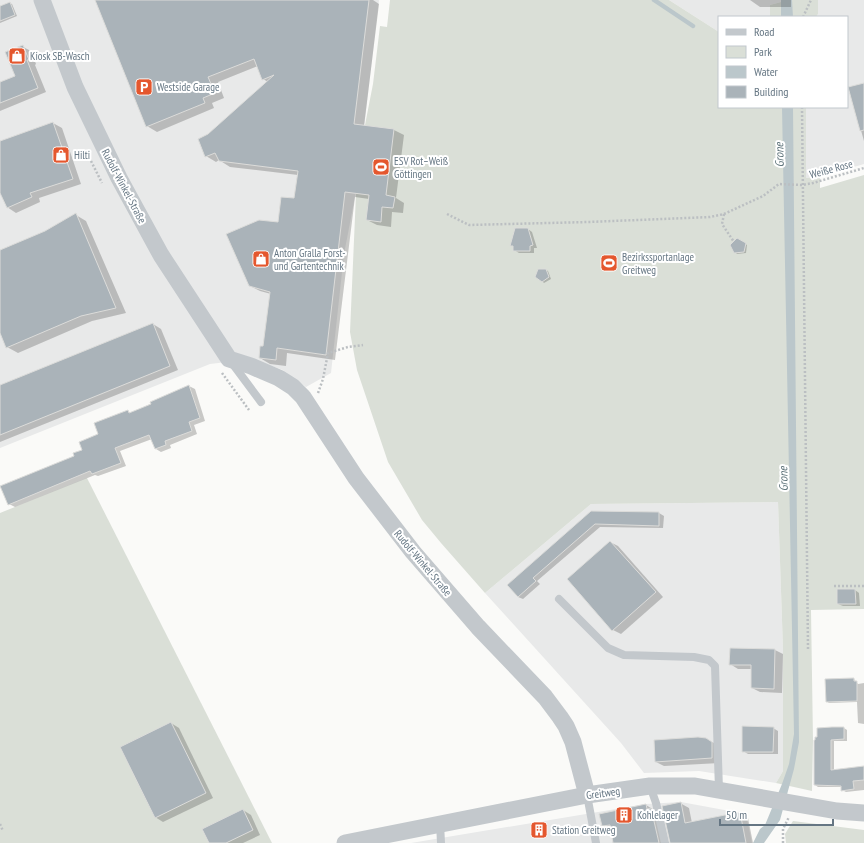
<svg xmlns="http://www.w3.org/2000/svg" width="864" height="843" viewBox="0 0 864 843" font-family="'PT Sans Narrow',sans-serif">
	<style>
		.built { fill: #e8e9e9 }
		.green { fill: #dadfd7 }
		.water { fill: #bbc7cb }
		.shadow { fill: #0003 }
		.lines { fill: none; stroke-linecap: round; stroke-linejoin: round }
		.stream { stroke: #bbc7cb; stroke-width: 4.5 }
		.building { fill: #aab3b9; stroke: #dcdcda }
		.path { stroke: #bbbfc2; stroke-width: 2.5; stroke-dasharray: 2 2; stroke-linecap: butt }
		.lane { stroke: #c3c8cc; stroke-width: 8 }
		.street { stroke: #c3c8cc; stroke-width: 17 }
		.labels { text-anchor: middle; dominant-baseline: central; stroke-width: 4; stroke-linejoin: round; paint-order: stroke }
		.poi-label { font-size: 11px; fill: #657683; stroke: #fff; text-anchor: start }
		.street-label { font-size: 11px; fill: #657683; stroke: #fff }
		.water-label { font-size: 12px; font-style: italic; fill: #60757c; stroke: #fff }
	</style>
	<rect width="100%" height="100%" fill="#fafaf8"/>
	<g class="built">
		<polygon points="0,0 379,0 358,181 344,254 331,373 306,387 283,370 252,359 210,364 0,448"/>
		<polygon points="669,0 781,0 781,2 770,5 770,17 719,17 719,32"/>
		<polygon points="818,0 864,0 864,164 820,177 806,178 806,107 847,107 847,17 816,17 818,14"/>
		<polygon points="778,502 783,650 783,771 776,783 699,771 644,773 621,743 485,593 591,504"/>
		<polygon points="681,802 746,814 752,843 411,843 646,804"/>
	</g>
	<g class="green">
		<polygon points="390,0 669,0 719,32 719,107 806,107 806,178 820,177 820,188 864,175 864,609 811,610 813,741 812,791 776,783 783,771 783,650 778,502 591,504 485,593 441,543 422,520 388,462 357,370 350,332 356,194 365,125 373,84 380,26 387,27"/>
		<polygon points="781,0 818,0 818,14 816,17 770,17 770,5 781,2"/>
		<polygon points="87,478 272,843 0,843 0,513"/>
		<polygon points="793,821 864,830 864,843 786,843 785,834"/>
	</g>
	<g class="water">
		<polygon points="781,0 792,0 793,17 781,17"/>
		<polygon points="782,107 793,107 799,742 794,769 780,820 764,843 753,843 760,829 765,825 782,784 789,764 794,734"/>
	</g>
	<g class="shadow">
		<polygon points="96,0 373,0 379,4 364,126 394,130 404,135 396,198 404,203 403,213 392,212 391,227 377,225 367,220 369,199 355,197 335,360 287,353 286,366 270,364 260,358 264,348 271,294 260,291 250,286 279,223 295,199 298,175 230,167 219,160 216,162 206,156 208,135 268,82 263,79 258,66 218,82 224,98 212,103 214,108 157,132 147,126"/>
		<polygon points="750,0 791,0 791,7 760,7"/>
		<polygon points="9,3 12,4 17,16 0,23 0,7"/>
		<polygon points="23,47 31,51 36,64 35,65 46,92 0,111 0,84 16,77"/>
		<polygon points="864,84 864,141 849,88"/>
		<polygon points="53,123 62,128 81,184 39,198 40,202 16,213 7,207 0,175 0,142"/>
		<polygon points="76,215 86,221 126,313 92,321 18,353 7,347 0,330 0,251 45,232"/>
		<polygon points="528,229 532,232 537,248 534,248 534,253 519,253 514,250 514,247 511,245"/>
		<polygon points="738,239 747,245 746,253 737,254 735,252"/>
		<polygon points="546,270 548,271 551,279 544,283 542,281"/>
		<polygon points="153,324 161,329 178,370 0,442 0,386"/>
		<polygon points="189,386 195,389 205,421 194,425 197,434 170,445 171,448 161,452 156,449 152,439 120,451 126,466 98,476 95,475 15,507 9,504 84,451 100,434 128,411 131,413"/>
		<polygon points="592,512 659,513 664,516 663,528 600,527 537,581 540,584 523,599 518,597 508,585"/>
		<polygon points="610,542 618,546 663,597 621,634 613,630"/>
		<polygon points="838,590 855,590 859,593 860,606 843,606 838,604"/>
		<polygon points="731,649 775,650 783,654 782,693 760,692 752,688 752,669 738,669 730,664"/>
		<polygon points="854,679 858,684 864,683 864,724 858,723 857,702 829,703 826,701"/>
		<polygon points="171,723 179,728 213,798 163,822 155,817"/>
		<polygon points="773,728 778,731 778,754 748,754 743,751"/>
		<polygon points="844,728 847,730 847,741 834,741 834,771 864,767 864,790 846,792 842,790 842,787 818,787 815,785 818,729"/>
		<polygon points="706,739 714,743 720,763 664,766 656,762"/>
		<polygon points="680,803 689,808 692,823 740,813 748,818 753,843 671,843"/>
		<polygon points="646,805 654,810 666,843 614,843 611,831 603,826"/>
		<polygon points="243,810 251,815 260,835 243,843 210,843"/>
	</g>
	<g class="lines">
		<polyline class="stream" points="654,0 693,26"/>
	</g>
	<g class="building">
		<polygon points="95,0 369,0 354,124 394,129 386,195 395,197 393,208 382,207 381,222 366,220 369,195 345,192 326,355 277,348 276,360 259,358 260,346 263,346 270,292 249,286 226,234 259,220 278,222 281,197 294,198 298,171 219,161 215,153 205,157 198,139 208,134 274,75 262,80 254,59 208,77 215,93 203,98 205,103 146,127"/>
		<polygon points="10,2 15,15 0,21 0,6"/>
		<polygon points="23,45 29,60 27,60 38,88 0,103 0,82 15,76 5,52"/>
		<polygon points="864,83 864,130 860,131 848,87"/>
		<polygon points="53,122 73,179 30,193 32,197 7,208 0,193 0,141"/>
		<polygon points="76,213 116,308 81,316 6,348 0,333 0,250 45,231"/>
		<polygon points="515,228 528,228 533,245 530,246 530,251 513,251 513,246 510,246"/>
		<polygon points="737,238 746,243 744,252 734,253 730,245"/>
		<polygon points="538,269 546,269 549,277 542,282 535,277"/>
		<polygon points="153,323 170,366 0,435 0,385"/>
		<polygon points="189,385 200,418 189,422 192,431 165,441 166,445 155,449 149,435 115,448 121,463 92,474 90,471 8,505 0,486 74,456 73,453 82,450 79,442 98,434 94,423 128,410 129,413 151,404 150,402"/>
		<polygon points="591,511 659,512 659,526 595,524 533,578 536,581 518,597 507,585"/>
		<polygon points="610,541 656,592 612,631 567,579"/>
		<polygon points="837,589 855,589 856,604 837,604"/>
		<polygon points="730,648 775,649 774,689 751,688 751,665 729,665"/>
		<polygon points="854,678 854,681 857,681 857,701 826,702 825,679"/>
		<polygon points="171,722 206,793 155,818 120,747"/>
		<polygon points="742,726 774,727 773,752 742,752"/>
		<polygon points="832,727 844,727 844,739 831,740 831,770 864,766 864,780 853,781 854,789 841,791 841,786 814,785 814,740 815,740 815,737 817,737 817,728"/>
		<polygon points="698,737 706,738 712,742 712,758 655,762 654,740"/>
		<polygon points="681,802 685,823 740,812 746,843 670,843 662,806"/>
		<polygon points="646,804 647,809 651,808 659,843 613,843 610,825 602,826 599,814"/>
		<polygon points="243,809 253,830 226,843 209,843 202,829"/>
	</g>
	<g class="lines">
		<g class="path">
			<polyline points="803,17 811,0"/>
			<polyline points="802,107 808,649"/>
			<polyline points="91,161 102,183"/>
			<polyline points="447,214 469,225 589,222 710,217 724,214 763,196 779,184 802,185 813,183 864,168"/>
			<polyline points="724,214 722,224 734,242"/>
			<polyline points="222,373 249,410"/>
			<polyline points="318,393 323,379 328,353 348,347 363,345"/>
			<polyline points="834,586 864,586"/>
			<polyline points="0,824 3,831"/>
			<polyline points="783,843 783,829 789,817"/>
		</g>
		<g class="lane">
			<polyline points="232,363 261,402"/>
			<polyline points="559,599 608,648 624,655 694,657 709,660 715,666 719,790"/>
			<polyline points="650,786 656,803 665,843"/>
			<polyline points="587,795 596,843"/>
			<polyline points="440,823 441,843"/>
		</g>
		<g class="street">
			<polyline points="42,0 75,87 119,178 161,255 229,359 251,366 279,378 293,387 303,397 356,478 413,552 478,627 545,697 560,717 566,726 573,742 587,795"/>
			<polyline points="345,843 587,795 650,786 695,786 837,811 864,813"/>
		</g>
	</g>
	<defs>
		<g id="shop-square" transform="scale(0.9)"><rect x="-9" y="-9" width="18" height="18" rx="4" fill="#e4572e" stroke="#fff"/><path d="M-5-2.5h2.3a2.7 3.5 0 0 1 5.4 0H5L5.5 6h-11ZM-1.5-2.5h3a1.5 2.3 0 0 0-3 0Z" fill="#fff"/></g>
		<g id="parking-square" transform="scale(0.9)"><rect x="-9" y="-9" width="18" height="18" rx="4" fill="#e4572e" stroke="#fff"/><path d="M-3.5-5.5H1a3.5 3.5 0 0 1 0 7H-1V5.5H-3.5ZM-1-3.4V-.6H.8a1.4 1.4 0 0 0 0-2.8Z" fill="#fff"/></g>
		<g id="stadium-square" transform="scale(0.9)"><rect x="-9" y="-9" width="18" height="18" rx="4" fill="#e4572e" stroke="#fff"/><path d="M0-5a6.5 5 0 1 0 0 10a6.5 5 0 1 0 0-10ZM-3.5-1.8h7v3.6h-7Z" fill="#fff"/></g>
		<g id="building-square" transform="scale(0.9)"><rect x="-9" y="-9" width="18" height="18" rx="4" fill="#e4572e" stroke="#fff"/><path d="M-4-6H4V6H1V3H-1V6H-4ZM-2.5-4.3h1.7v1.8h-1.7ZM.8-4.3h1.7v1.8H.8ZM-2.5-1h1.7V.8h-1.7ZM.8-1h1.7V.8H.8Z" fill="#fff"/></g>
	</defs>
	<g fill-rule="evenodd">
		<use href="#shop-square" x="17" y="56"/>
		<use href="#parking-square" x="144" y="87"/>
		<use href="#shop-square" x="61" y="155"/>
		<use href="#stadium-square" x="381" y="167"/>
		<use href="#shop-square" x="261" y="259"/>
		<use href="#stadium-square" x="609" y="263"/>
		<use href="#building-square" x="624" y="815"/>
		<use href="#building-square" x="539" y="830"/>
	</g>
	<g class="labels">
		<g class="poi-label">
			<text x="30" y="56">Kiosk SB-Wasch</text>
			<text x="157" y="87">Westside Garage</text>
			<text x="74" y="155">Hilti</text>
			<text x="394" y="161">ESV Rot–Weìß<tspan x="394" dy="13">Göttingen</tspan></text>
			<text x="274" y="253">Anton Gralla Forst-<tspan x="274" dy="13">und Gartentechnik</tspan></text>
			<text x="622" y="257">Bezirkssportanlage<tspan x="622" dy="13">Greitweg</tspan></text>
			<text x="637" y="815">Kohlelager</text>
			<text x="552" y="830">Station Greitweg</text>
		</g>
		<g class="street-label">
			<text transform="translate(831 169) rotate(-15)">Weiße Rose</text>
			<text transform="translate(124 186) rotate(62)">Rudolf-Winkel-Straße</text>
			<text transform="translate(423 563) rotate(50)">Rudolf-Winkel-Straße</text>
			<text transform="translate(603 793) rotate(-8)">Greitweg</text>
		</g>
		<g class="water-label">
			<text transform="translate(779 155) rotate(-91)">Grone</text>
			<text transform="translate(783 479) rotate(-91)">Grone</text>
		</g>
	</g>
	<rect x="718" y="16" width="130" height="92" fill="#ffffff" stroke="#c1c8cd"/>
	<rect x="726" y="29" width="20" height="6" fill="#c3c8cc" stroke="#c1c8cd"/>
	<text x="754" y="36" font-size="12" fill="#657683">Road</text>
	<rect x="726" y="46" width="20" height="12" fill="#dadfd7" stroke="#c1c8cd"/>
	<text x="754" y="56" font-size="12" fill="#657683">Park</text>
	<rect x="726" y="66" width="20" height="12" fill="#bbc7cb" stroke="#c1c8cd"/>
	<text x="754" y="76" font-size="12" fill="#657683">Water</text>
	<rect x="726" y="86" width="20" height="12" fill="#aab3b9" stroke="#c1c8cd"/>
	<text x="754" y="96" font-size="12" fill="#657683">Building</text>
	<path d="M720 819v6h113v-6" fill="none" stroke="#657683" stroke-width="2"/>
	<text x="726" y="819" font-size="12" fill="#657683" stroke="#ffffff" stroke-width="3" paint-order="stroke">50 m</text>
</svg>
